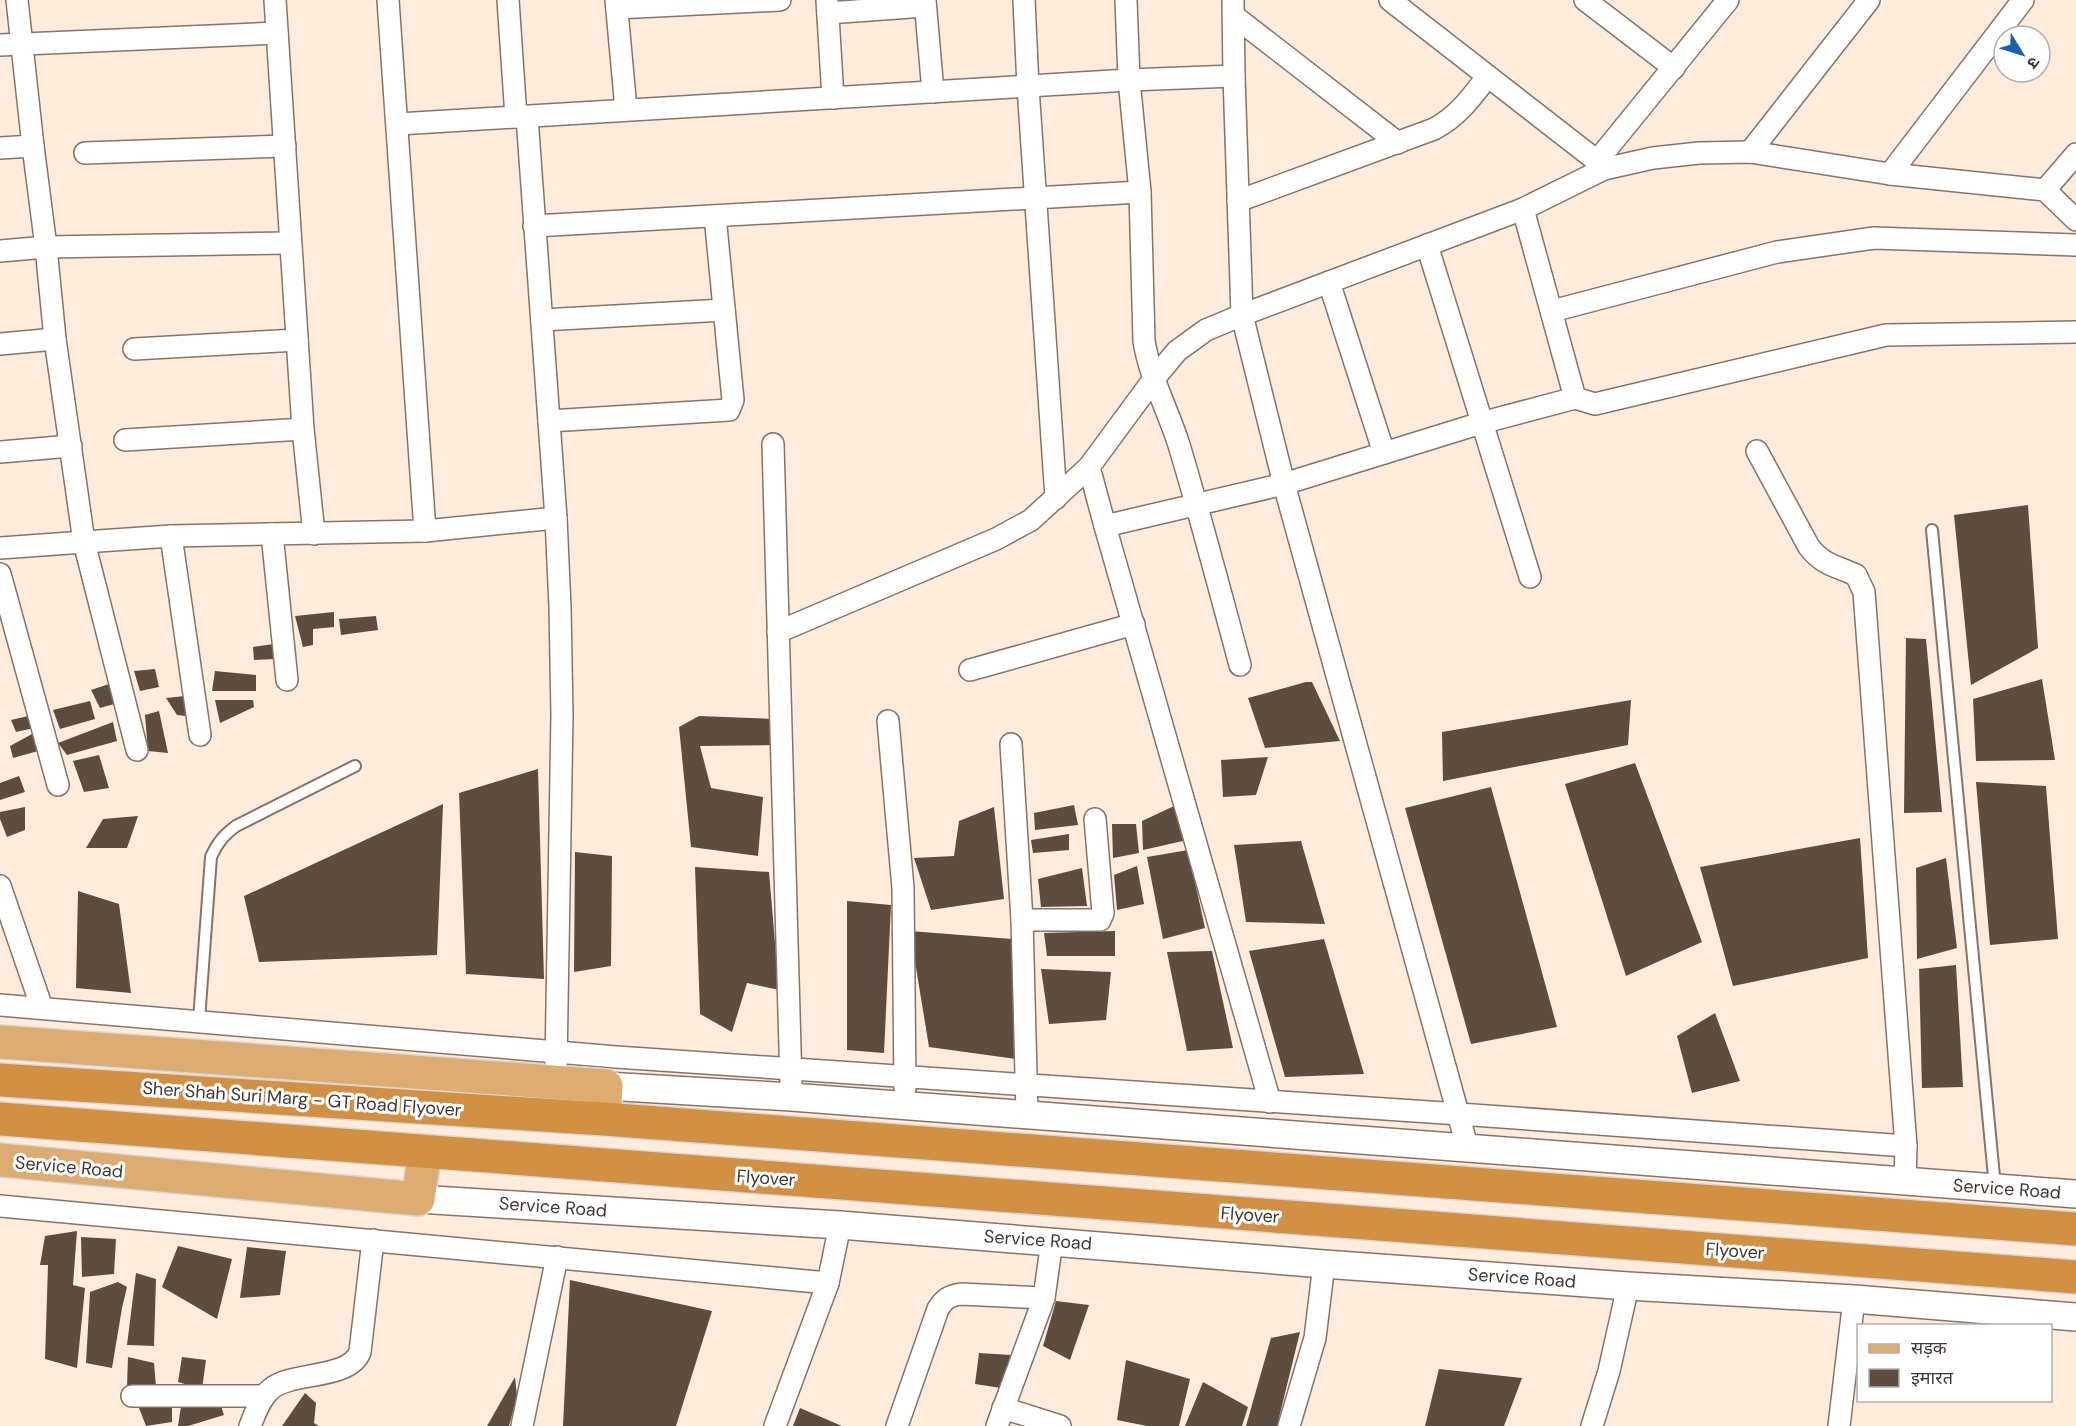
<svg xmlns="http://www.w3.org/2000/svg" width="2076" height="1426" viewBox="0 0 2076 1426" font-family="'DM Sans','Noto Sans Devanagari',sans-serif">
	<style>
		.building { fill: #5c4d40 }
		.lines { fill: none; stroke-linecap: round; stroke-linejoin: round }
		.service-casing { stroke: #857567; stroke-width: 14 }
		.minor-casing { stroke: #857567; stroke-width: 24 }
		.tertiary-casing { stroke: #857567; stroke-width: 30 }
		.primary-casing { stroke: #d9d7d6; stroke-width: 36 }
		.trunk-casing { stroke: #d9d7d6; stroke-width: 36 }
		.service { stroke: #fff; stroke-width: 10 }
		.minor { stroke: #fff; stroke-width: 21 }
		.tertiary { stroke: #fff; stroke-width: 27 }
		.primary { stroke: #ddac71; stroke-width: 33 }
		.trunk { stroke: #d29042; stroke-width: 33 }
		.labels { text-anchor: middle; dominant-baseline: central; stroke-width: 6; stroke-linejoin: round; paint-order: stroke }
		.street-label { font-size: 18px; fill: #403933; stroke: #fff }
	</style>
	<rect width="100%" height="100%" fill="#ffecdd"/>
	<g class="building">
		<polygon points="2028,505 2038,648 1971,685 1954,515"/>
		<polygon points="334,612 334,627 313,629 313,645 303,647 295,616"/>
		<polygon points="376,616 378,630 341,635 339,619"/>
		<polygon points="1906,638 1926,639 1942,812 1904,813"/>
		<polygon points="274,644 275,659 254,660 253,647"/>
		<polygon points="155,669 159,687 140,691 134,671"/>
		<polygon points="215,671 256,675 256,691 212,691"/>
		<polygon points="2042,679 2055,760 1976,761 1973,699"/>
		<polygon points="1306,682 1312,682 1340,741 1265,748 1248,698"/>
		<polygon points="109,684 114,704 100,708 91,690"/>
		<polygon points="185,696 186,716 177,715 166,698"/>
		<polygon points="215,700 253,700 254,707 220,723"/>
		<polygon points="1631,700 1628,745 1443,781 1442,732"/>
		<polygon points="90,701 95,719 60,729 53,710"/>
		<polygon points="159,711 168,753 148,751 145,715"/>
		<polygon points="28,716 34,728 16,732 11,720"/>
		<polygon points="699,716 774,719 775,745 700,746 711,788 763,797 758,856 691,847 679,727"/>
		<polygon points="113,722 117,741 67,755 58,743"/>
		<polygon points="32,734 38,751 13,758 10,746"/>
		<polygon points="99,755 109,788 84,792 73,761"/>
		<polygon points="1268,757 1256,795 1223,797 1221,760"/>
		<polygon points="1635,763 1702,942 1626,976 1565,784"/>
		<polygon points="538,769 544,979 466,974 459,793"/>
		<polygon points="19,776 25,792 0,800 0,783"/>
		<polygon points="1976,782 2046,786 2058,939 1990,945"/>
		<polygon points="1491,787 1557,1027 1471,1044 1405,808"/>
		<polygon points="443,804 437,955 259,962 244,896"/>
		<polygon points="1074,805 1078,825 1035,830 1034,813"/>
		<polygon points="1174,806 1183,841 1143,850 1142,821"/>
		<polygon points="25,807 25,830 7,837 0,819 0,812"/>
		<polygon points="994,807 1004,899 931,910 914,858 954,856 959,821"/>
		<polygon points="138,816 127,848 86,848 103,819"/>
		<polygon points="1112,824 1136,824 1139,853 1113,858"/>
		<polygon points="1069,834 1069,850 1033,853 1031,840"/>
		<polygon points="1860,838 1868,958 1733,986 1700,867"/>
		<polygon points="1301,841 1325,924 1246,922 1234,845"/>
		<polygon points="1188,850 1205,928 1163,939 1147,857"/>
		<polygon points="575,852 612,856 611,966 574,972"/>
		<polygon points="1946,858 1957,948 1917,959 1916,868"/>
		<polygon points="1137,866 1144,904 1117,910 1114,875"/>
		<polygon points="695,867 769,872 779,990 747,983 732,1032 700,1014"/>
		<polygon points="1082,868 1087,906 1041,907 1038,879"/>
		<polygon points="78,891 119,904 131,993 76,988"/>
		<polygon points="847,901 891,905 884,1053 847,1050"/>
		<polygon points="910,931 1012,939 1016,1059 929,1047"/>
		<polygon points="1115,931 1115,956 1047,956 1044,933"/>
		<polygon points="1324,939 1364,1074 1285,1077 1249,951"/>
		<polygon points="1212,951 1233,1048 1187,1051 1167,952"/>
		<polygon points="1956,965 1963,1087 1922,1088 1919,969"/>
		<polygon points="1041,969 1111,972 1106,1020 1049,1024"/>
		<polygon points="1715,1013 1740,1081 1692,1093 1677,1036"/>
		<polygon points="77,1231 73,1285 85,1288 77,1368 45,1359 48,1265 40,1265 45,1236"/>
		<polygon points="81,1237 116,1239 114,1274 82,1277"/>
		<polygon points="178,1246 232,1259 217,1319 162,1287"/>
		<polygon points="247,1247 286,1251 280,1295 240,1298"/>
		<polygon points="136,1273 156,1279 154,1346 127,1345"/>
		<polygon points="570,1280 712,1311 676,1426 563,1426"/>
		<polygon points="118,1282 127,1287 122,1308 112,1368 86,1363 90,1292"/>
		<polygon points="1056,1301 1089,1305 1070,1360 1043,1346"/>
		<polygon points="1300,1332 1277,1426 1246,1426 1271,1338"/>
		<polygon points="979,1353 1011,1355 1001,1388 975,1384"/>
		<polygon points="128,1357 154,1363 156,1387 127,1387"/>
		<polygon points="182,1357 206,1360 202,1389 178,1382"/>
		<polygon points="1126,1360 1190,1379 1179,1426 1147,1426 1117,1420"/>
		<polygon points="1439,1369 1522,1378 1504,1426 1425,1426"/>
		<polygon points="515,1377 517,1396 509,1426 487,1426"/>
		<polygon points="1203,1382 1248,1407 1242,1426 1185,1426"/>
		<polygon points="305,1393 316,1403 314,1423 319,1426 282,1426"/>
		<polygon points="182,1400 220,1403 224,1415 188,1426 178,1426"/>
		<polygon points="172,1404 172,1422 146,1426 139,1408"/>
		<polygon points="800,1408 842,1426 793,1426"/>
	</g>
	<g class="lines">
		<g class="service-casing">
			<g id="service">
				<polyline points="1932,530 1995,1187"/>
				<path d="M 199,1020 L 211,857 C 217,843 224,835 236,826 L 355,766"/>
			</g>
		</g>
		<g class="minor-casing">
			<g id="minor">
				<polyline points="17,0 33,146"/>
				<polyline points="275,0 303,429 314,534"/>
				<polyline points="388,0 425,531"/>
				<polyline points="508,0 516,117"/>
				<polyline points="616,0 626,109"/>
				<polyline points="827,0 833,98"/>
				<polyline points="925,0 933,92"/>
				<polyline points="1024,0 1028,87 1056,498"/>
				<path d="M 1126,0 L 1129,80 L 1140,192 L 1144,341 C 1150,378 1168,410 1179,445 C 1201,518 1220,591 1240,665"/>
				<polyline points="1390,0 1597,161 1604,169 1653,158 1699,153 1750,152 1890,174 2045,190 2076,220"/>
				<polyline points="1585,0 1674,68"/>
				<polyline points="617,8 780,0"/>
				<polyline points="828,13 925,6"/>
				<polyline points="1234,16 1398,143"/>
				<polyline points="0,45 277,33"/>
				<polyline points="1234,76 1242,315 1284,484 1105,526 1270,1102"/>
				<polyline points="527,117 556,518 560,607 562,715 556,1064"/>
				<polyline points="398,124 1129,80 1234,76 1233,0"/>
				<polyline points="0,148 33,146 46,247 290,243"/>
				<polyline points="1750,152 1869,0"/>
				<polyline points="85,153 285,146"/>
				<polyline points="1597,161 1728,0"/>
				<polyline points="1890,174 2023,0"/>
				<polyline points="2045,190 2076,154"/>
				<path d="M 1238,201 L 1434,129 C 1458,116 1471,98 1487,77"/>
				<polyline points="534,226 1140,192"/>
				<polyline points="1427,245 1530,577"/>
				<polyline points="0,251 46,247 55,339 84,542 171,536 425,531 556,518"/>
				<polyline points="1329,282 1384,453"/>
				<polyline points="1552,311 1777,252 1874,238 2076,245"/>
				<polyline points="542,320 724,310"/>
				<polyline points="0,344 55,339"/>
				<polyline points="134,349 297,340"/>
				<polyline points="1575,398 1595,404 1886,335 2076,332"/>
				<polyline points="549,421 729,410 733,400 715,216"/>
				<polyline points="125,440 303,429"/>
				<polyline points="773,444 791,1084"/>
				<polyline points="0,452 71,446"/>
				<polyline points="1105,526 1089,467 1153,380 1177,351 1206,330 1242,315 1523,209"/>
				<polyline points="272,534 287,680"/>
				<polyline points="171,536 200,735"/>
				<polyline points="0,548 84,542 137,750"/>
				<polyline points="0,574 58,785"/>
				<polyline points="778,632 996,539 1031,520 1089,467"/>
				<polyline points="970,670 1134,624"/>
				<polyline points="888,721 903,888 905,1089"/>
				<polyline points="1011,744 1022,920 1027,1114"/>
				<polyline points="0,886 42,1008"/>
				<polyline points="1022,920 1100,920 1103,913 1095,819"/>
				<path d="M 0,1005 L 616,1057 L 1459,1114 L 1906,1146 L 1864,592 L 1856,575 C 1836,566 1823,565 1809,547 L 1757,451"/>
				<polyline points="1467,1146 1284,484 1481,423 1575,398 1523,209 1604,169"/>
				<polyline points="1905,1182 1906,1146"/>
				<polyline points="0,1206 828,1283"/>
				<polyline points="132,1396 264,1396"/>
				<polyline points="1003,1408 1060,1426"/>
				<path d="M 250,1426 C 255,1414 260,1398 271,1389 C 292,1371 349,1380 360,1352 L 373,1240"/>
				<polyline points="522,1426 557,1257"/>
				<polyline points="775,1426 828,1283 840,1225"/>
				<path d="M 897,1426 L 938,1309 C 944,1299 949,1296 961,1294 L 1044,1298"/>
				<polyline points="997,1426 1044,1298 1052,1241"/>
				<polyline points="1289,1426 1315,1338 1324,1264"/>
				<polyline points="1592,1426 1609,1371 1628,1286"/>
				<polyline points="1839,1426 1854,1299"/>
			</g>
		</g>
		<g class="tertiary-casing">
			<g id="tertiary">
				<polyline points="606,1086 791,1097 2076,1194"/>
				<polyline points="418,1199 840,1225 1324,1264 1628,1286 1854,1299 2076,1317"/>
			</g>
		</g>
		<g class="primary-casing">
			<g id="primary">
				<polyline points="0,1042 606,1086 604,1119"/>
				<polyline points="0,1160 418,1199 425,1152"/>
			</g>
		</g>
		<g class="trunk-casing">
			<g id="trunk">
				<polyline points="0,1080 604,1119 2076,1229"/>
				<polyline points="0,1119 2076,1277"/>
			</g>
		</g>
		<use href="#service" class="service"/>
		<use href="#minor" class="minor"/>
		<use href="#tertiary" class="tertiary"/>
		<use href="#primary" class="primary"/>
		<use href="#trunk" class="trunk"/>
	</g>
	<g class="labels">
		<g class="street-label">
			<text transform="translate(302 1099) rotate(4)">Sher Shah Suri Marg - GT Road Flyover</text>
			<text transform="translate(69 1167) rotate(5)">Service Road</text>
			<text transform="translate(766 1178) rotate(4)">Flyover</text>
			<text transform="translate(2007 1189) rotate(4)">Service Road</text>
			<text transform="translate(553 1207) rotate(4)">Service Road</text>
			<text transform="translate(1250 1215) rotate(4)">Flyover</text>
			<text transform="translate(1038 1240) rotate(4)">Service Road</text>
			<text transform="translate(1735 1251) rotate(4)">Flyover</text>
			<text transform="translate(1522 1278) rotate(4)">Service Road</text>
		</g>
	</g>
	<rect x="1857" y="1324" width="195" height="78" fill="#ffffff" stroke="#b3b0ad" stroke-width="1.5"/>
	<rect x="1869" y="1344" width="30" height="9" fill="#ddac71" stroke="#b3b0ad" stroke-width="1.5"/>
	<text x="1911" y="1354" font-size="18" fill="#403933">सड़क</text>
	<rect x="1869" y="1369" width="30" height="18" fill="#5c4d40" stroke="#b3b0ad" stroke-width="1.5"/>
	<text x="1911" y="1384" font-size="18" fill="#403933">इमारत</text>
	<g transform="translate(2022 54) rotate(128)"><circle r="28" fill="#ffffff" stroke="#b3b0ad" stroke-width="1.5"/>
	<path d="M0-4.5L10 22L0 15L-10 22Z" fill="#1761b1"/>
	<text y="-9" font-size="16" font-weight="bold" text-anchor="middle" fill="#403933">उ</text>
	</g>
</svg>
